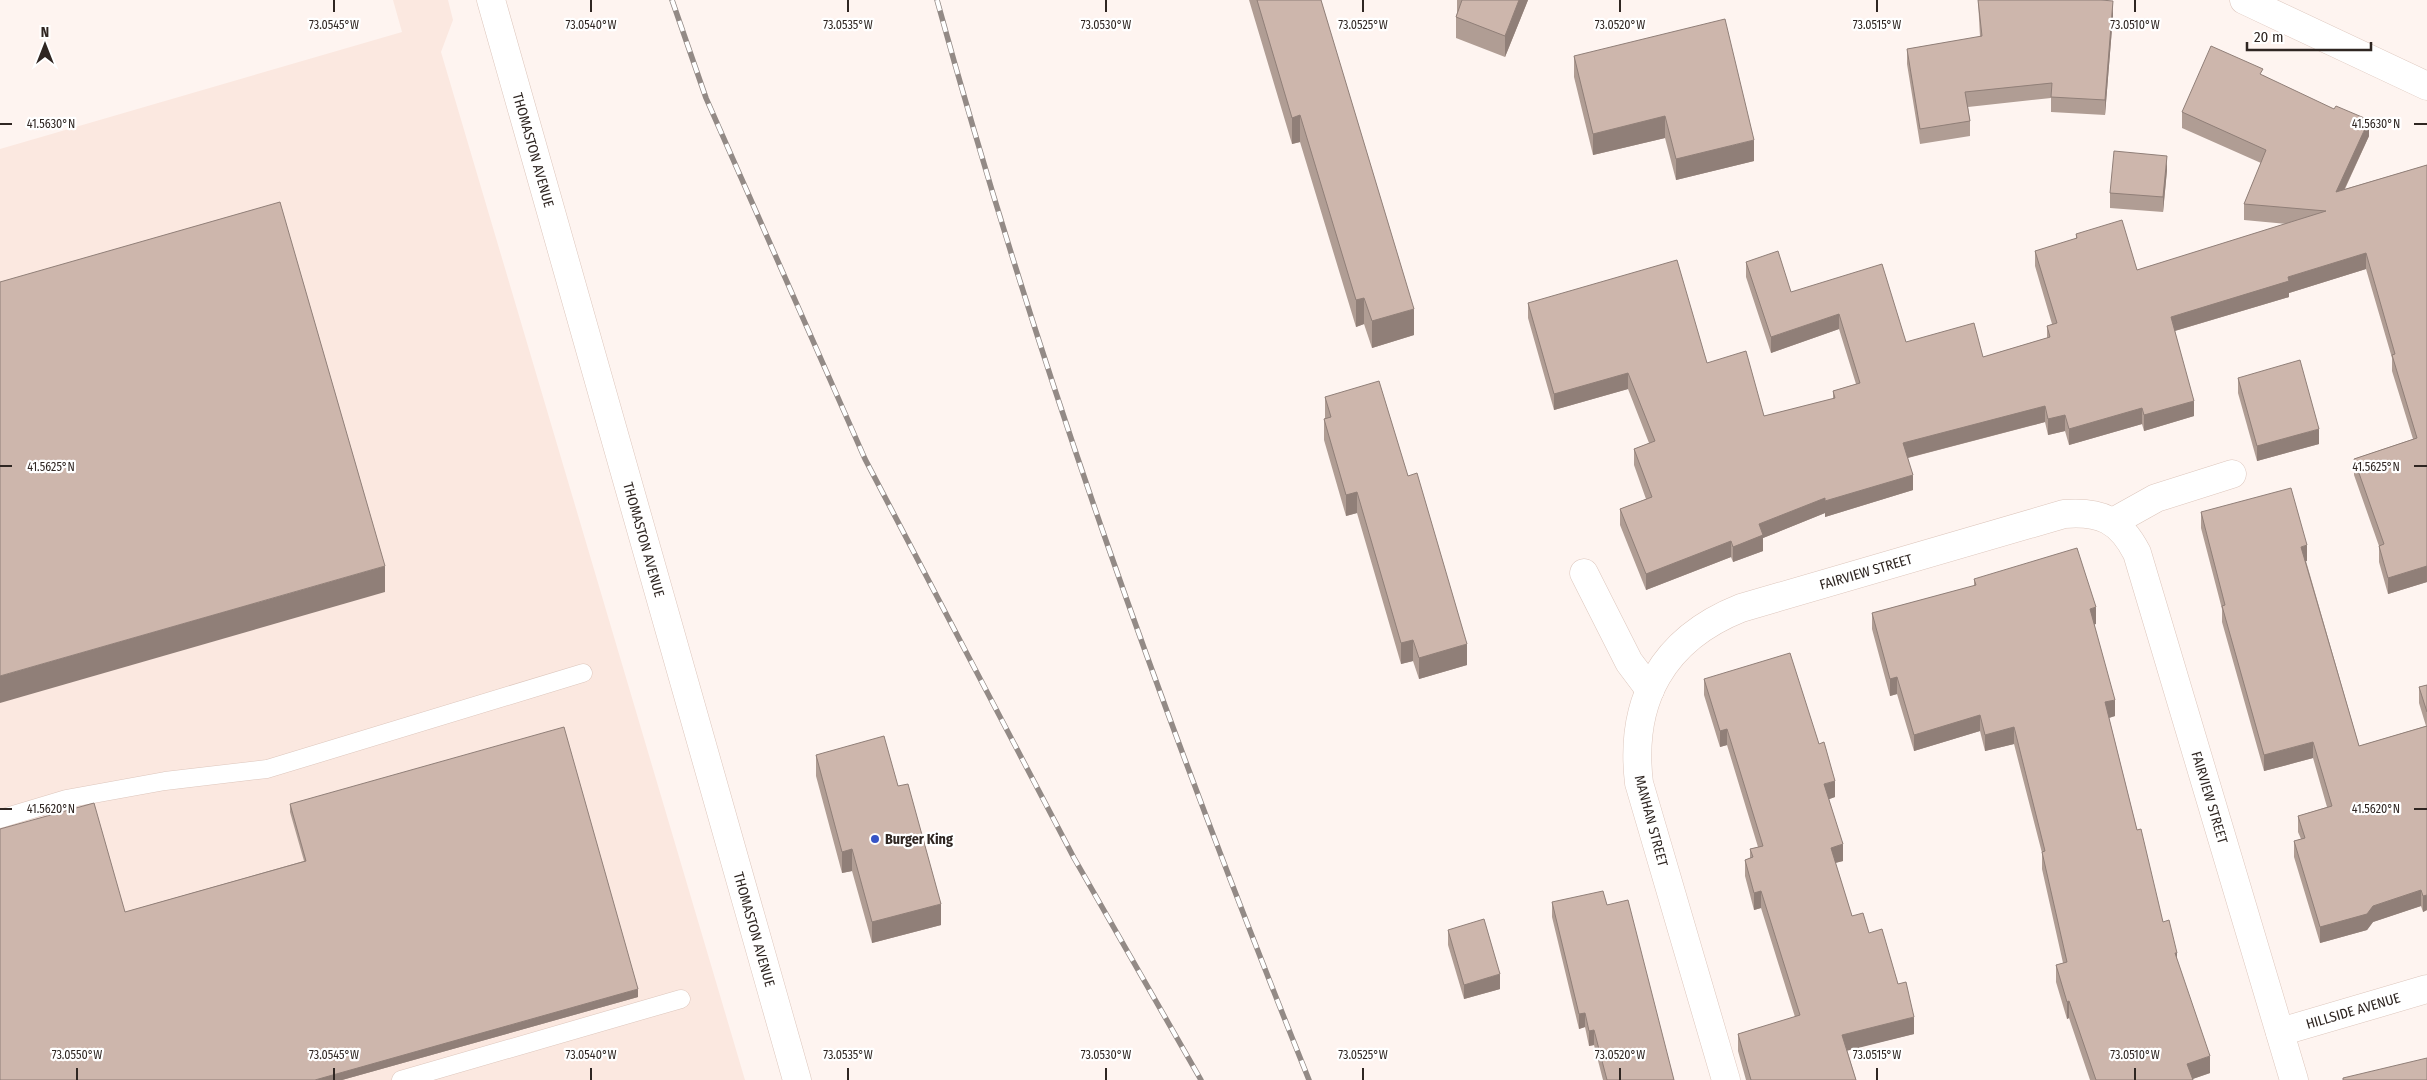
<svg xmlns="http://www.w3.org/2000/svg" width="2427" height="1080" viewBox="0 0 2427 1080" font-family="'Fira Sans Condensed',sans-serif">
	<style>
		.built { fill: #fbe8e0 }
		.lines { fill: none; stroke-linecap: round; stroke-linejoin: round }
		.lane-casing { stroke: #ddc6bc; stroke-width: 19 }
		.street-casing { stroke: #ddc6bc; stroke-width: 29 }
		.secondary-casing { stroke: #ddc6bc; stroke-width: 29 }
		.lane { stroke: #fff; stroke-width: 18 }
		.street { stroke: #fff; stroke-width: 28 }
		.secondary { stroke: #fff; stroke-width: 28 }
		.rail-casing { stroke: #938a86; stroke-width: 5.5 }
		.rail { stroke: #fff; stroke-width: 4; stroke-dasharray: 11; stroke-linecap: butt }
		.wall { fill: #b09d94 }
		.shaded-wall { fill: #907f78 }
		.building { fill: #cdb6ac; stroke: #907f78 }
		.ticks { fill: none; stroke: #2f2622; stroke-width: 2 }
		.poi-dot { fill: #3654c6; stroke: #fff; stroke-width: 2 }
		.labels { text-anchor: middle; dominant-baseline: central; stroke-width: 4.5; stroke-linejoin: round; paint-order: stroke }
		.street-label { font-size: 14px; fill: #2f2622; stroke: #fff }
		.poi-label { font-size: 14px; font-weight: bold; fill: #2f2622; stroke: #fff; text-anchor: start }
		.ticks-label { font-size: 12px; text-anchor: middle; fill: #2f2622; stroke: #fff; stroke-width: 4.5; stroke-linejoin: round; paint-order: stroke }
	</style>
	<rect width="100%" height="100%" fill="#fef4f0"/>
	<polygon class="built" points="393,0 448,0 453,20 441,52 745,1080 0,1080 0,149 402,32"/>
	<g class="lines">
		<g class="lane-casing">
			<g id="lane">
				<polyline points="0,819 66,799 165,781 267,769 583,673"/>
				<polyline points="401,1080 681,999"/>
			</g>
		</g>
		<g class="street-casing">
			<g id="street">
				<polyline points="2113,522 2156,498 2232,474"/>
				<polyline points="1584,573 1629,662 1650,690"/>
				<path id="s1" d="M 2280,1032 L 2427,989"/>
				<path id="s2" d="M 1726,1080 L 1639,783 C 1629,700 1663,639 1741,608 L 2064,514 C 2101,511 2120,520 2137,553 L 2294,1080"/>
			</g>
		</g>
		<g class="secondary-casing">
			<g id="secondary">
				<path id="s3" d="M 491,0 L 797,1080"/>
				<polyline points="2244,0 2427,86"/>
			</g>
		</g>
		<use href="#lane" class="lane"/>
		<use href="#street" class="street"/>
		<use href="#secondary" class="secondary"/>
		<g class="rail-casing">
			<g id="rail">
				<polyline points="672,0 706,98 865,459 1074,858 1201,1080"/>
				<path d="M 937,0 C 1038,368 1167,726 1309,1080"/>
			</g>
		</g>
		<use href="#rail" class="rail"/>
	</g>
	<g class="wall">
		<polygon points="1249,0 1321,0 1414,335 1372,348 1364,324 1356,327 1300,142 1292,144"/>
		<polygon points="1457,0 1528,0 1505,57 1456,38 1456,17 1457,13"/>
		<polygon points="1978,0 2101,0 2113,16 2105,115 2051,112 2051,98 1968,107 1970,121 1970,136 1920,144 1907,64 1907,49 1980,37"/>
		<polygon points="1574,56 1754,161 1676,180 1665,138 1593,155 1574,77"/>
		<polygon points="2263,75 2369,136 2345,189 2427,165 2427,582 2388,594 2379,562 2379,546 2354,475 2354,459 2413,439 2392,371 2392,358 2366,269 2289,293 2289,297 2175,331 2194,416 2144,431 2142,424 2069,445 2065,431 2048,435 2045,422 1908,458 1913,490 1825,517 1825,513 1763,538 1763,551 1733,562 1731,557 1646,590 1620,525 1620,509 1646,499 1634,465 1634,449 1649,443 1628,389 1554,410 1528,318 1528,303 1707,363 1764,416 1833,399 1833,391 1856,384 1839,329 1771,353 1746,277 1746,262 1791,292 1906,342 1983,357 2047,338 2047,326 2052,324 2035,266 2035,251 2076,239 2076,234 2137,270 2287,224 2244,220 2244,204 2261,163 2182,128 2182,112"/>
		<polygon points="2167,170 2163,212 2110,208 2110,193"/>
		<polygon points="2238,378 2319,444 2257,461 2238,393"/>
		<polygon points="1325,397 1408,476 1467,665 1419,679 1413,661 1401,664 1357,513 1346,516 1324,440 1324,419 1325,418"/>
		<polygon points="2201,512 2307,561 2306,561 2359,746 2426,726 2419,703 2419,687 2427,685 2427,910 2423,912 2421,906 2373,922 2367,930 2320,943 2294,857 2294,841 2301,839 2298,832 2298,816 2327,807 2313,758 2264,771 2222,622 2222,609 2201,528"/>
		<polygon points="1974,579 2096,624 2094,624 2115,716 2109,718 2137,830 2163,922 2177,962 2210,1073 2192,1079 2193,1080 2090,1080 2069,1018 2067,1019 2056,982 2056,965 2063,963 2042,869 2042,853 2014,744 1985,751 1980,731 1914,751 1897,694 1890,696 1872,629 1872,613 1974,586"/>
		<polygon points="1704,679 1835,797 1829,799 1843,861 1835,863 1852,916 1869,933 1898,984 1914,1034 1847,1050 1856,1080 1746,1080 1738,1051 1738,1034 1795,1017 1761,908 1754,910 1745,876 1745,860 1750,858 1750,849 1758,847 1727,745 1720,747 1704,695"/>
		<polygon points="816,755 898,786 941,925 872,943 852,871 842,873 816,776"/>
		<polygon points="290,804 638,997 342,1080 0,1080 125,912 304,861 290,812"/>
		<polygon points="1552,902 1607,905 1674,1080 1603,1080 1594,1045 1589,1046 1585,1027 1579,1029 1552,917"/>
		<polygon points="1448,930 1500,989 1464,999 1448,945"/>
	</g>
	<g class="shaded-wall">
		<polygon points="1519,0 1528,0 1505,57 1505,36"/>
		<polygon points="2113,1 2113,16 2105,115 2105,100"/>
		<polygon points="1300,115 1300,142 1292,144 1292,118"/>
		<polygon points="1665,116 1665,138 1593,155 1593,134"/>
		<polygon points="2369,120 2369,136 2336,207 2336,192"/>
		<polygon points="1754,140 1754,161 1676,180 1676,159"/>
		<polygon points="2167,156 2167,170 2163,212 2163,197"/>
		<polygon points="2366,253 2366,269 2289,293 2289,297 2171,332 2171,317 2288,277"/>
		<polygon points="1364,298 1364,324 1356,327 1356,300"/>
		<polygon points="1414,309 1414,335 1372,348 1372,321"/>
		<polygon points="1839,314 1839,329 1771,353 1771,337"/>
		<polygon points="1628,373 1628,389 1554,410 1554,394"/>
		<polygon points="2194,401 2194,416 2144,431 2144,415"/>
		<polygon points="2045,406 2045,422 1903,459 1903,443"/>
		<polygon points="2142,408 2142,424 2069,445 2069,429"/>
		<polygon points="2065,415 2065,431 2048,435 2048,419"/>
		<polygon points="2319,429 2319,444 2257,461 2257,446"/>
		<polygon points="1913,475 1913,490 1825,517 1825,501"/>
		<polygon points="1357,492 1357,513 1346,516 1346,495"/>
		<polygon points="1825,498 1825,513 1763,538 1763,551 1733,562 1733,547 1759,524"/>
		<polygon points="1731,541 1731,557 1646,590 1646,574"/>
		<polygon points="2307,545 2307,561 2301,562 2301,547"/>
		<polygon points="385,566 385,592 0,703 0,676"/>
		<polygon points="2427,566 2427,582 2388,594 2388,578"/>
		<polygon points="2096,607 2096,624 2090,626 2090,609"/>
		<polygon points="1413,640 1413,661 1401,664 1401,643"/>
		<polygon points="1467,644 1467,665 1419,679 1419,658"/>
		<polygon points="1897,677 1897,694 1890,696 1890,679"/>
		<polygon points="2115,700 2115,716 2105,719 2105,702"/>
		<polygon points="1980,715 1980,731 1914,751 1914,735"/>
		<polygon points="2014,727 2014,744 1985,751 1985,735"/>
		<polygon points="1727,729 1727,745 1720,747 1720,731"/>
		<polygon points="2313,742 2313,758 2264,771 2264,755"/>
		<polygon points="1835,781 1835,797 1824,801 1824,784"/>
		<polygon points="1843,844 1843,861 1831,864 1831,848"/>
		<polygon points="852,849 852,871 842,873 842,852"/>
		<polygon points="2421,890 2421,906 2373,922 2367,930 2320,943 2320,927 2373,906"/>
		<polygon points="1761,891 1761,908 1754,910 1754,893"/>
		<polygon points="2427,895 2427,910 2423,912 2423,896"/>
		<polygon points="941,904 941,925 872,943 872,922"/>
		<polygon points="2175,953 2177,953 2177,969"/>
		<polygon points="1500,974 1500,989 1464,999 1464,985"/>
		<polygon points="638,989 638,997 342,1080 315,1080"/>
		<polygon points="2069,1001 2069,1018 2067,1019 2067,1002"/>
		<polygon points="1585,1013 1585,1027 1579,1029 1579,1014"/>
		<polygon points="1914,1017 1914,1034 1842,1052 1842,1035"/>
		<polygon points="1594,1030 1594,1045 1589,1046 1589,1031"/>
		<polygon points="2210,1056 2210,1073 2190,1080 2187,1064"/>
	</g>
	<g class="building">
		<polygon points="1257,0 1321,0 1414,309 1372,321 1364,298 1356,300 1300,115 1292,118"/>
		<polygon points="1462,0 1519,0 1505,36 1456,17"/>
		<polygon points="1978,0 2101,0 2113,1 2105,100 2051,97 2052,83 1965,92 1970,121 1920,129 1907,49 1982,36"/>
		<polygon points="1725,19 1754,140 1676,159 1665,116 1593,134 1574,56"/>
		<polygon points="2211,46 2263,69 2260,74 2334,109 2336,106 2369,120 2336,192 2427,165 2427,566 2388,578 2379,546 2384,544 2354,459 2417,438 2392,355 2395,354 2366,253 2288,277 2289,281 2171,317 2194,401 2144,415 2142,408 2069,429 2065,415 2048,419 2045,406 1903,443 1913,475 1825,501 1825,498 1759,524 1763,535 1733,547 1731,541 1646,574 1620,509 1652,497 1634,449 1655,441 1628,373 1554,394 1528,303 1677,260 1707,363 1746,351 1764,416 1835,398 1833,391 1860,383 1839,314 1771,337 1746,262 1778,251 1791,292 1882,264 1906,342 1974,323 1983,357 2050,337 2047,326 2057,323 2035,251 2077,238 2076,234 2122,220 2137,270 2326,211 2244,204 2266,150 2182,112"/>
		<polygon points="2114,151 2167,156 2163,197 2110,193"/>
		<polygon points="280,202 385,566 0,676 0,282"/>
		<polygon points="2300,360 2319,429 2257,446 2238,378"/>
		<polygon points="1379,381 1408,476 1417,473 1467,644 1419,658 1413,640 1401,643 1357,492 1346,495 1324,419 1331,417 1325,397"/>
		<polygon points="2291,488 2307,545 2301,547 2359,746 2427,726 2427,895 2423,896 2421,890 2373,906 2367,914 2320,927 2294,841 2305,838 2298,816 2332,806 2313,742 2264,755 2222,606 2225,605 2201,512"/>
		<polygon points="2077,548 2096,607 2090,609 2115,700 2105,702 2137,830 2141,829 2163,922 2169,920 2177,953 2175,953 2210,1056 2187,1064 2193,1080 2096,1080 2069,1001 2067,1002 2056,965 2067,962 2042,852 2045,851 2014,727 1985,735 1980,715 1914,735 1897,677 1890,679 1872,613 1976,585 1974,579"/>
		<polygon points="1790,653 1819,744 1824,742 1835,781 1824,784 1843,844 1831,848 1852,916 1863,913 1869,933 1882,929 1898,984 1906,982 1914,1017 1842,1035 1856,1080 1751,1080 1738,1034 1800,1015 1761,891 1754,893 1745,860 1753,857 1750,849 1763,846 1727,729 1720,731 1704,679"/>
		<polygon points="2427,685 2427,712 2419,687"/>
		<polygon points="564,727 638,989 315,1080 0,1080 0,829 94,803 125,912 306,861 290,804"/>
		<polygon points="884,736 898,786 908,784 941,904 872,922 852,849 842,852 816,755"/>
		<polygon points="1603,891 1607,905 1628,900 1674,1080 1607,1080 1594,1030 1589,1031 1585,1013 1579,1014 1552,902"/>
		<polygon points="1484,919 1500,974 1464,985 1448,930"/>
		<polygon points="2427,1058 2427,1080 2343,1080 2343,1078"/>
	</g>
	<path class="ticks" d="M 334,0 L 334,12M 591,0 L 591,12M 848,0 L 848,12M 1106,0 L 1106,12M 1363,0 L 1363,12M 1620,0 L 1620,12M 1877,0 L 1877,12M 2135,0 L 2135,12M 0,124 L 12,124M 2414,124 L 2427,124M 0,466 L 12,466M 2414,466 L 2427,466M 0,809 L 12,809M 2414,809 L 2427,809M 77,1068 L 77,1080M 334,1068 L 334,1080M 591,1068 L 591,1080M 848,1068 L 848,1080M 1106,1068 L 1106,1080M 1363,1068 L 1363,1080M 1620,1068 L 1620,1080M 1877,1068 L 1877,1080M 2135,1068 L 2135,1080"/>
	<circle class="poi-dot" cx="875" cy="839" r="5"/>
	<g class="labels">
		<g class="street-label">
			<text stroke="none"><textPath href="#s3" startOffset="156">THOMASTON AVENUE</textPath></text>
			<text stroke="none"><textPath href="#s3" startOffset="561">THOMASTON AVENUE</textPath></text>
			<text stroke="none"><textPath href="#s2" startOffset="660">FAIRVIEW STREET</textPath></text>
			<text stroke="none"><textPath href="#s2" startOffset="1211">FAIRVIEW STREET</textPath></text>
			<text transform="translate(1651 821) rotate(75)">MANHAN STREET</text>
			<text stroke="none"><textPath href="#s3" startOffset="966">THOMASTON AVENUE</textPath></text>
			<text stroke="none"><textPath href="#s1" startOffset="76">HILLSIDE AVENUE</textPath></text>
		</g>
		<g class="poi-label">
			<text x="885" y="839">Burger King</text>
		</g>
	</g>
	<g class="ticks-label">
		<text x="334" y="29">73.0545°W</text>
		<text x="591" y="29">73.0540°W</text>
		<text x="848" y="29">73.0535°W</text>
		<text x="1106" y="29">73.0530°W</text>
		<text x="1363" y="29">73.0525°W</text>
		<text x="1620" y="29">73.0520°W</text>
		<text x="1877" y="29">73.0515°W</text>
		<text x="2135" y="29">73.0510°W</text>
		<text x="51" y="128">41.5630°N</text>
		<text x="2376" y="128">41.5630°N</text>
		<text x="51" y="471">41.5625°N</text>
		<text x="2376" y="471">41.5625°N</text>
		<text x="51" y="813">41.5620°N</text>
		<text x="2376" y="813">41.5620°N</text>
		<text x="77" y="1059">73.0550°W</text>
		<text x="334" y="1059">73.0545°W</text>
		<text x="591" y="1059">73.0540°W</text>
		<text x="848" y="1059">73.0535°W</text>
		<text x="1106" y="1059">73.0530°W</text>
		<text x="1363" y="1059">73.0525°W</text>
		<text x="1620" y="1059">73.0520°W</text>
		<text x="1877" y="1059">73.0515°W</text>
		<text x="2135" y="1059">73.0510°W</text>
	</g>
	<g transform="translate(45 45)" stroke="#ffffff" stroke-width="4" paint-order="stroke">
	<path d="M0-4L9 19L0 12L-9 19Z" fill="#2f2622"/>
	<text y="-8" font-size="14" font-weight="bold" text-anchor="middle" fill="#2f2622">N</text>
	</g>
	<path d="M2247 42v8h124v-8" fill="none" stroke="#2f2622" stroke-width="2.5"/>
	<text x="2254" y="42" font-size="15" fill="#2f2622" stroke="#ffffff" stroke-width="4" paint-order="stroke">20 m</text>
</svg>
